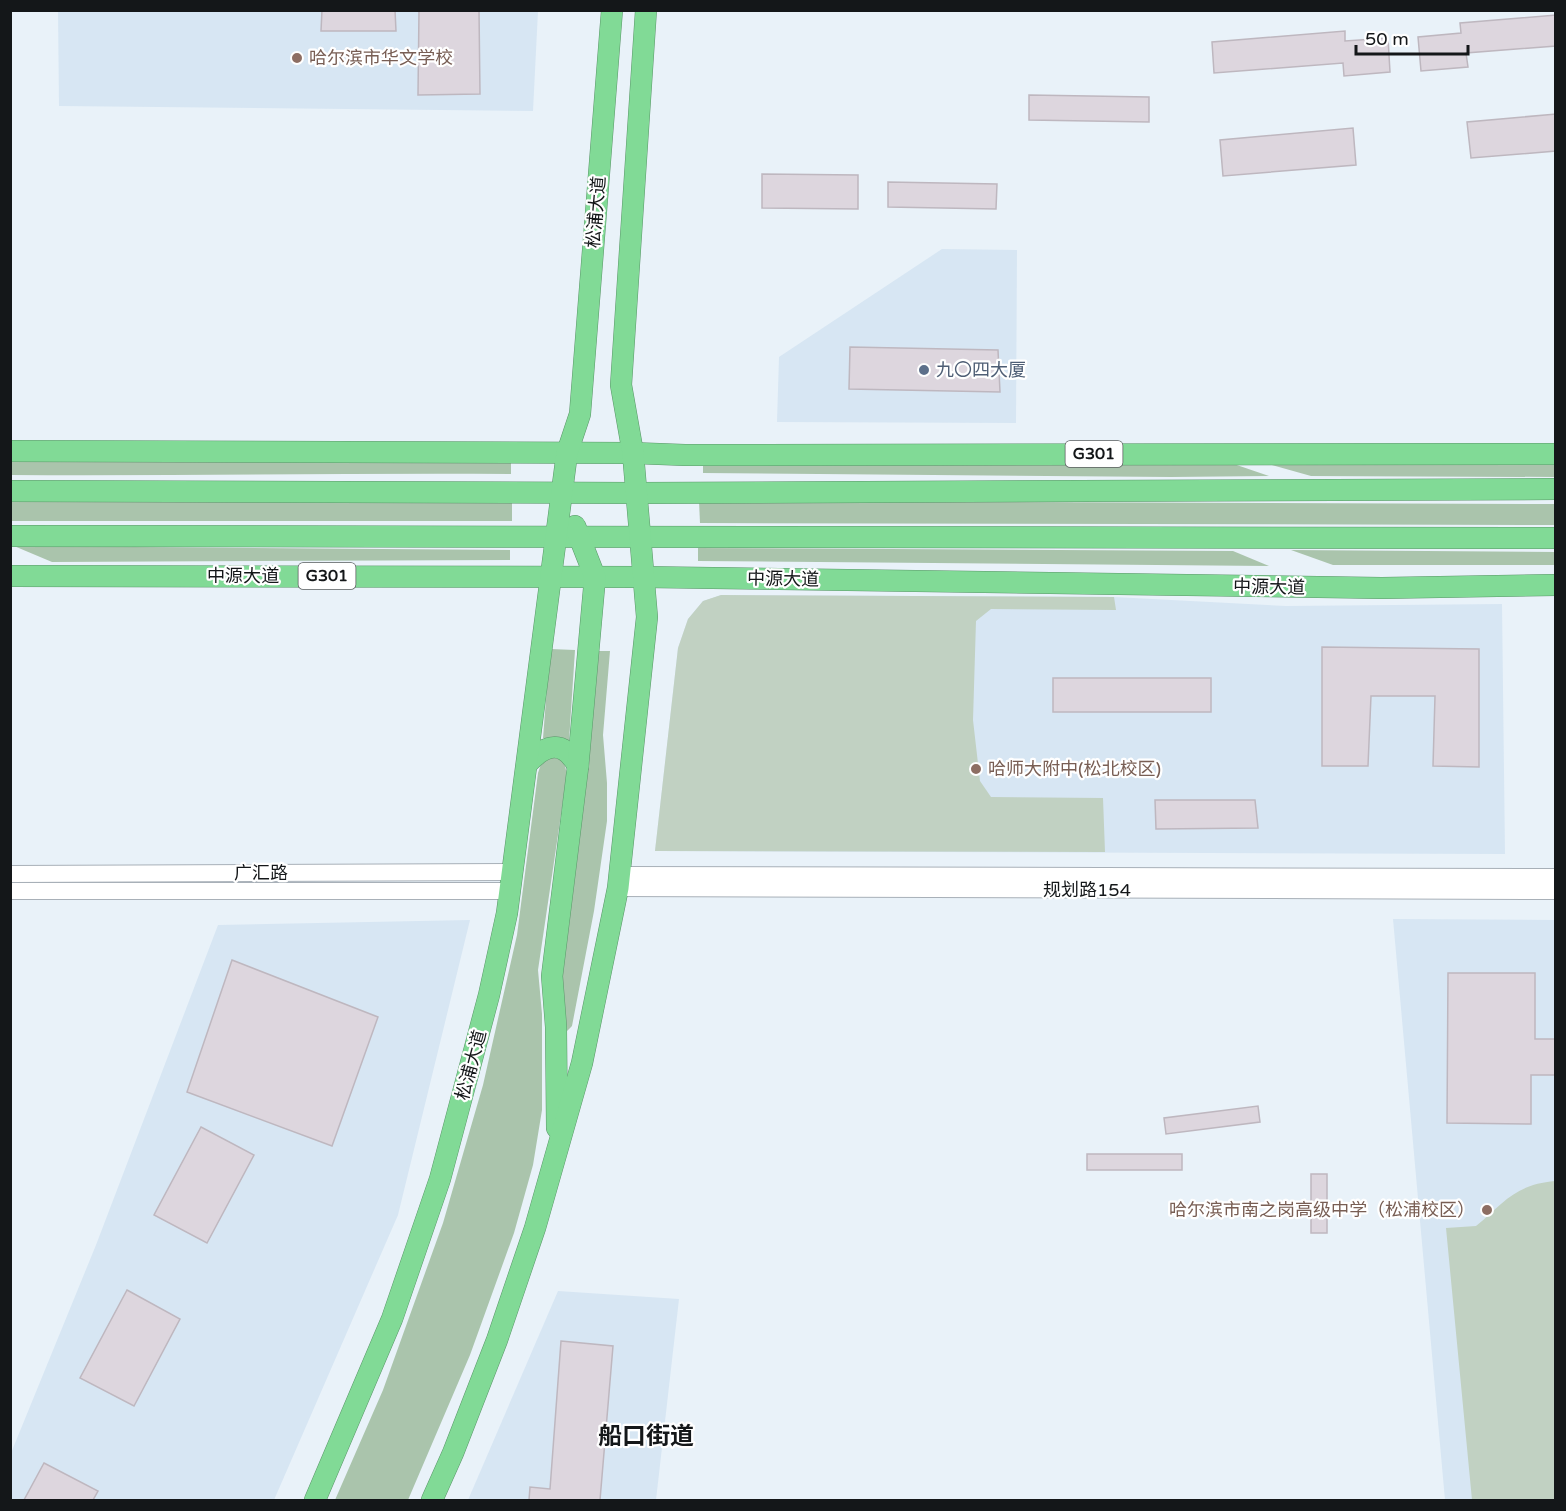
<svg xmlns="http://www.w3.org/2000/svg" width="1566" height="1511" viewBox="0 0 1566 1511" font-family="'Varela Round','Noto Sans SC',sans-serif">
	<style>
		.built { fill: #d7e6f3 }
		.green { fill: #c1d1c2 }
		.forest { fill: #aac4ac }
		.building { fill: #ddd6de; stroke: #beb7bf; stroke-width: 1.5 }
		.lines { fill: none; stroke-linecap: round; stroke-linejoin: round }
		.secondary-casing { stroke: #a8b0b8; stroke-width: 18 }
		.highway-casing { stroke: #5b966a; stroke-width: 22 }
		.secondary { stroke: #fff; stroke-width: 16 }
		.highway { stroke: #81da96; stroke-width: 21 }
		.education-dot { fill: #8d6e63; stroke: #fff; stroke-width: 2 }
		.service-dot { fill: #5c6f8a; stroke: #fff; stroke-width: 2 }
		.labels { text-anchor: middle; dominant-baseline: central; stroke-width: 4.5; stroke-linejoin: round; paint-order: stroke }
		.shield { fill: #fff; stroke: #5a5d5e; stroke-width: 1.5 }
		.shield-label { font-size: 16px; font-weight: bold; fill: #141719 }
		.education-label { font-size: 18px; fill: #785e54; stroke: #fff; text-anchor: start }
		.street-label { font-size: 18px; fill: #141719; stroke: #fff }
		.service-label { font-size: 18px; fill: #4e5e75; stroke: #fff; text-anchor: start }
		.district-label { font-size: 24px; font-weight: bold; fill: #141719; stroke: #fff }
	</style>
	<rect width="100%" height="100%" fill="#e9f2f9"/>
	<g class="built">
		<polygon points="58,11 538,11 533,111 59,106"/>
		<polygon points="942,249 1017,250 1016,423 777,422 779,357"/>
		<polygon points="721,595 1114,597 1286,606 1502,604 1505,854 655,851 678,648 688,619 703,601"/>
		<polygon points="1393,919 1555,920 1555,1500 1445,1500"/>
		<polygon points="470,920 398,1215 274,1500 11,1500 11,1453 96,1245 218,925"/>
		<polygon points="558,1291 679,1299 656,1500 468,1500"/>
	</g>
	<g class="green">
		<polygon points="721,595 1114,597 1116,610 991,609 976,621 973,720 980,781 991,797 1103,798 1105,852 655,851 678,648 688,619 703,601"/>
		<path d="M 1555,1181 L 1555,1500 L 1472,1500 L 1446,1228 L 1476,1226 C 1505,1202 1514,1185 1555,1181 Z"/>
	</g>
	<g class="forest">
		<path d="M 11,461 L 511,461 L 511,474 C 344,473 177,476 11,475 Z"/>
		<polygon points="1225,461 1269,476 1171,477 703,473 703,463"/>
		<polygon points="1258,461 1555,464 1555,477 1311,476"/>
		<polygon points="699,501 1555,504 1556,525 700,523"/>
		<rect x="11" y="502" width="501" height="19"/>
		<polygon points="14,546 510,550 510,560 52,562"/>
		<polygon points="698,548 1233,551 1269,566 698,561"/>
		<polygon points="1291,550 1555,552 1555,565 1333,565"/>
		<polygon points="550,649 575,650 569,741 543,738"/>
		<polygon points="594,651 610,651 603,735 607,783 607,821 594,911 572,1026 566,1032 555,991"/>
		<polygon points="549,757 558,758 564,762 567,774 538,970 542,1014 542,1110 533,1165 514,1233 470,1355 408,1500 335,1500 383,1390 443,1223 483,1085 517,935 538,773 542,761"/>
	</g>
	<g class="building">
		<polygon points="322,10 395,10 396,31 321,31"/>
		<polygon points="419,10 479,10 480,94 418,95"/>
		<polygon points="1556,15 1556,46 1466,53 1468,67 1421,71 1418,37 1461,33 1460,23"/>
		<polygon points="1345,31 1345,41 1388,38 1390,72 1344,76 1343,63 1214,73 1212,42"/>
		<polygon points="1029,95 1149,97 1149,122 1029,120"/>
		<polygon points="1556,114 1556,151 1471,158 1467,122"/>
		<polygon points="1353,128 1356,165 1223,176 1220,140"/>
		<polygon points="762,174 858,175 858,209 762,208"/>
		<polygon points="888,182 997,184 996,209 888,207"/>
		<polygon points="850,347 998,350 1000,392 849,389"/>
		<polygon points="1322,647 1479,649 1479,767 1433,766 1435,696 1371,696 1368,766 1322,766"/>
		<rect x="1053" y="678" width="158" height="34"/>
		<polygon points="1155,800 1255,800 1258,828 1156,829"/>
		<polygon points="232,960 378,1017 332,1146 187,1092"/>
		<polygon points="1448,973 1535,973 1535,1039 1556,1039 1556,1075 1531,1075 1531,1124 1447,1123"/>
		<polygon points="1258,1106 1260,1122 1166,1134 1164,1118"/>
		<polygon points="201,1127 254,1155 207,1243 154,1215"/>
		<rect x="1087" y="1154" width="95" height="16"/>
		<rect x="1311" y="1174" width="16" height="59"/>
		<polygon points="127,1290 180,1319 134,1406 80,1378"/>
		<polygon points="561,1341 613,1346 600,1500 529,1500 530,1487 550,1489"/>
		<polygon points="44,1463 98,1491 93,1500 24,1500"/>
	</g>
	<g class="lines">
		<g class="secondary-casing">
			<g id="secondary">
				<polyline points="10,874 512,872"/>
				<polyline points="620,875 1556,877"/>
				<polyline points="618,888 1556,891"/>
				<polyline points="10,891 509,891"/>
			</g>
		</g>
		<g class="highway-casing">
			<g id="highway">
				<polyline points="10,451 633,453 685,455 1556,454"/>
				<polyline points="10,491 637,493 1556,489"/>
				<polyline points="10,536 1556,538"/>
				<polyline points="10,576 644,577 1382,588 1556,585"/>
				<path d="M 527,764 C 545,744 563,739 578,766"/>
				<polyline points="557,1128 556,1027 552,976 578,766 595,577 575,526"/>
				<polyline points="315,1500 392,1319 440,1179 489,995 507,913 567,453 580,414 612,10"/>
				<polyline points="432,1500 453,1453 497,1340 535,1228 582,1063 618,888 647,617 633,453 621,385 646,10"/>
			</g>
		</g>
		<use href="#secondary" class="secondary"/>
		<use href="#highway" class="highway"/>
	</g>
	<g class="education-dot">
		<circle cx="297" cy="58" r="6"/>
		<circle cx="976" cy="769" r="6"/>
		<circle cx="1487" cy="1210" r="6"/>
	</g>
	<circle class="service-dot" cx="924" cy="370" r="6"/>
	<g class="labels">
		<g class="shield">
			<rect x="1065.5" y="441" width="57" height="26" rx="4.5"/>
			<rect x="298.5" y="563" width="57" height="26" rx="4.5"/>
		</g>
		<g class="shield-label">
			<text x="1094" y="454">G301</text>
			<text x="327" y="576">G301</text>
		</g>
		<g class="education-label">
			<text x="309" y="58">哈尔滨市华文学校</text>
			<text x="988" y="769">哈师大附中(松北校区)</text>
			<text x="1475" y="1210" text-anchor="end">哈尔滨市南之岗高级中学（松浦校区）</text>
		</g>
		<g class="street-label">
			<text transform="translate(596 212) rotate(-85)">松浦大道</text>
			<text x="243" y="576">中源大道</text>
			<text transform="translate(783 579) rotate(1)">中源大道</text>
			<text transform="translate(1269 587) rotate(1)">中源大道</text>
			<text x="261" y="873">广汇路</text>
			<text x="1087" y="890">规划路154</text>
			<text transform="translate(471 1065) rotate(-75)">松浦大道</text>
		</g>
		<g class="service-label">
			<text x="936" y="370">九〇四大厦</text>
		</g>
		<g class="district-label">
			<text x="646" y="1436">船口街道</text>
		</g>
	</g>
	<rect width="1566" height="1511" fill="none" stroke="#141719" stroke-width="24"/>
	<path d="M1356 45v9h112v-9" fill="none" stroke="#141719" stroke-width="3"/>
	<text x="1365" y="45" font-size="18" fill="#141719" stroke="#ffffff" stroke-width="4.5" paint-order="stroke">50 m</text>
</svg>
